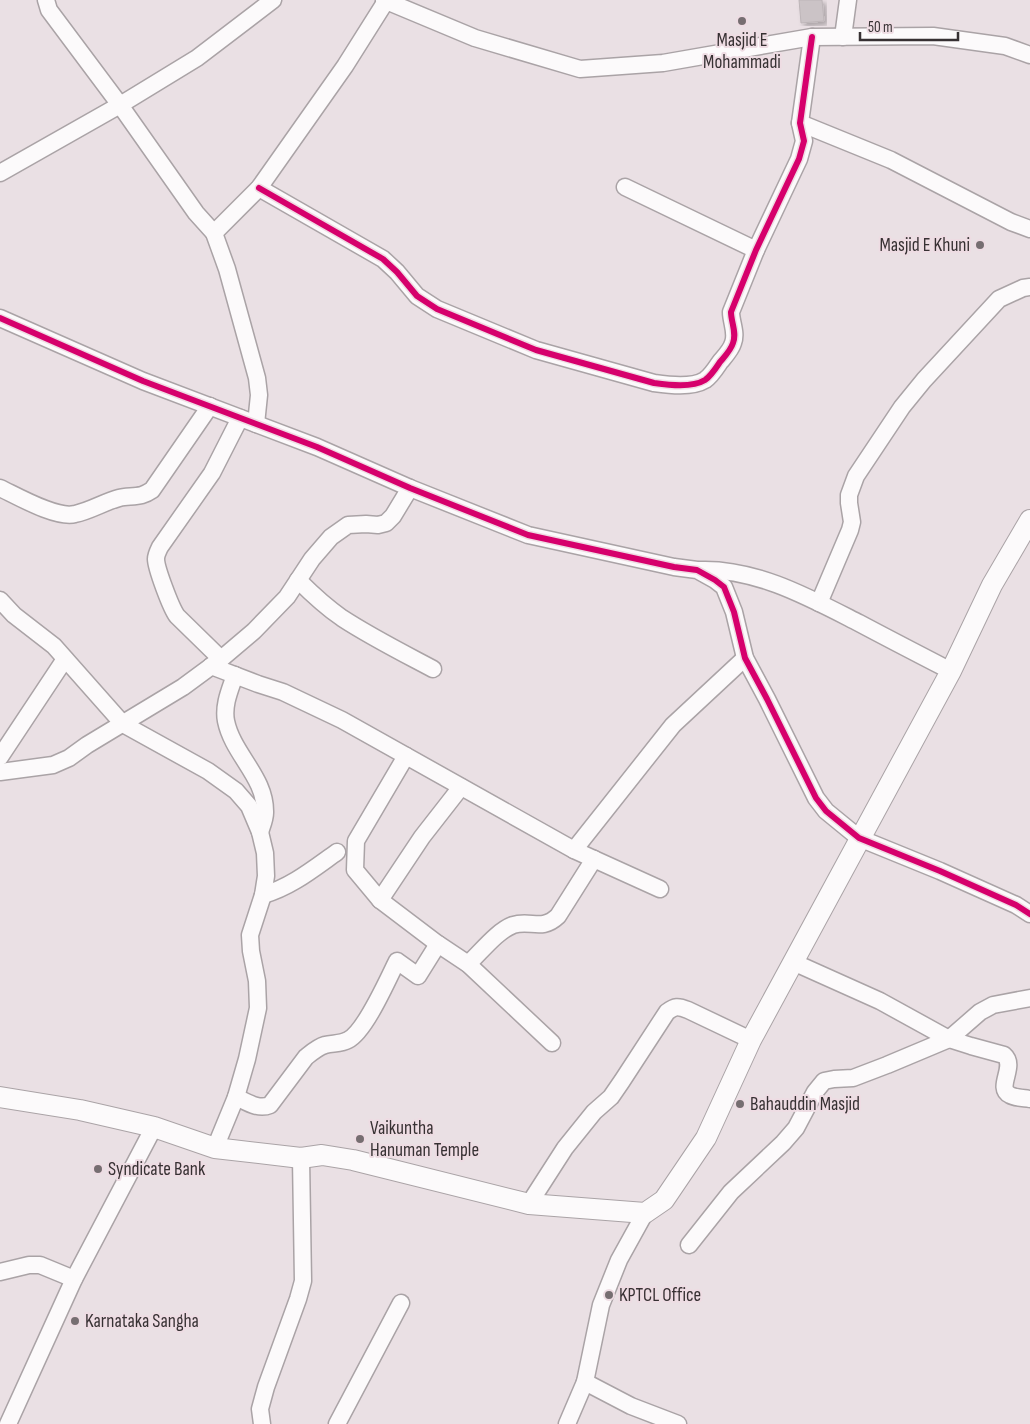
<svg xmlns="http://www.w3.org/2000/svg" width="1030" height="1424" viewBox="0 0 1030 1424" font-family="'Sofia Sans Condensed',sans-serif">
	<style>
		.building { fill: #cbc3c6; stroke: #bdb5b8; filter: url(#shadow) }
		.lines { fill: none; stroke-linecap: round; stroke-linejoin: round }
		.minor-casing { stroke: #aaa3a6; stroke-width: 19 }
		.major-casing { stroke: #aaa3a6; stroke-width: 22 }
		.minor { stroke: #fcfafb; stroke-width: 16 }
		.major { stroke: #fcfafb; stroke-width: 20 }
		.cycleway-casing { stroke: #eedce3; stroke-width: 9 }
		.cycleway { stroke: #d6006c; stroke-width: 6 }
		.poi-dot { fill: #766e71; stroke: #eedce3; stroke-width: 2 }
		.labels { text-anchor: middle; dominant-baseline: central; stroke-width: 4; stroke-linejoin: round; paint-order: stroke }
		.poi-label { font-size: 19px; fill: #373133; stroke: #eedce3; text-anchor: start }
	</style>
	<defs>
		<filter id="shadow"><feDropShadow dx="3.5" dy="3.5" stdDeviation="2.5" flood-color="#0004"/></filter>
	</defs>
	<rect width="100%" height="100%" fill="#eae0e4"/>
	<polygon class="building" points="799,0 822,0 824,21 801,23"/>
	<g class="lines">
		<g class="minor-casing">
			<g id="minor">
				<polyline points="46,0 49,10 120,105 196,213 214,233 227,269 257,378 259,395 256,424"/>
				<polyline points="384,0 475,38 580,69 663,63 812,37 933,36 1005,46 1030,55"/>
				<polyline points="843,37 848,0"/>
				<polyline points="800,123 891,160 1011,222 1030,229"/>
				<polyline points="0,173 120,105 197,58 273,0"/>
				<polyline points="625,187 756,250"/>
				<path d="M 259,188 L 383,259 L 397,272 L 417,296 L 437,309 L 536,350 L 654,383 C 669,385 692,388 705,380 C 711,376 716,368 720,362 C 725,356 731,350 733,343 C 737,333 731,322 731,312 L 756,250 L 799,159 L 804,141 L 800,123 L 812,37"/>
				<polyline points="214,233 259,188 345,66 386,1"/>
				<polyline points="0,318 143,381 317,447 410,488 528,535 674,567 697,570 715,580 724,587 734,612 745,658 767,699 816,798 826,811 859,838 940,871 1016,905 1030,914"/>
				<path d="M 0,488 C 17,496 57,519 75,514 C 90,511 104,502 119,498 C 126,496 134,497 142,495 C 145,494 149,492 152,490 L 210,406"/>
				<path d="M 700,570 C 756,568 810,598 859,623 C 889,639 920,655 951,671"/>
				<path d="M 298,580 C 312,594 326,607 342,618 C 371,637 403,653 433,669"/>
				<polyline points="0,600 14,615 54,646 123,724 208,771 236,791 249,806 260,832 265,853 266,876 263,895 250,935 251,951 257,981 258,1008 247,1059 236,1097 215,1148"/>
				<polyline points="819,603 850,530 852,522 849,503 849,495 856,476 902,407 924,380 999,299 1023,288 1030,287"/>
				<path d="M 221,659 L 177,616 C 171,608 156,568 156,559 C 156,555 158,551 160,547 L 212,473 L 240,418"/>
				<polyline points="211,666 258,684 283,692 342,720 574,850 660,889"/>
				<path d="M 235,675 C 230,690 223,705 226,721 C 233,755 266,777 265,813 C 265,819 262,826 260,832"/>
				<polyline points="406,756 356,841 355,870 380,900 438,944 468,964 552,1043"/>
				<polyline points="0,757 65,659"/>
				<polyline points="0,772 53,765 69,758 87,745 183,687 221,659 254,631 287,597 312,559 331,537 348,525 366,524 378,525 386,523 393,516 410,488"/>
				<polyline points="574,850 673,725 745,658"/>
				<path d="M 263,895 C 291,887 313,869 337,852"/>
				<polyline points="380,900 422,837 461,787"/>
				<path d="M 793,962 L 880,1001 L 949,1039 L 971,1046 L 1004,1055 C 1017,1066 995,1088 1010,1095 C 1015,1098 1024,1098 1030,1099"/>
				<path d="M 468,964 C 481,952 497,931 513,925 C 531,919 541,932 558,916 L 594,859"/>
				<path d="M 236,1097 C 247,1102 258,1110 270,1105 L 306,1057 C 311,1053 318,1047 325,1045 C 333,1043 341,1044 348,1040 C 365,1032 388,979 397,961 L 418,976 L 438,944"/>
				<path d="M 529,1204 L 565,1148 L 594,1112 L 611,1097 L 622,1081 L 667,1012 C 675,1006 678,1006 688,1010 L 751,1040"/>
				<polyline points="689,1245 731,1192 783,1143 796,1128 815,1092 824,1081 834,1079 853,1078 887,1065 949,1039 980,1012 993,1005 1030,998"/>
				<polyline points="0,1272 29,1265 40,1265 74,1279"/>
				<polyline points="585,1382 631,1406 678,1424"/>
				<polyline points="8,1424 74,1279 154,1127"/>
				<polyline points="262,1424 260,1409 266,1387 298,1299 303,1281 301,1158"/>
				<polyline points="337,1424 401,1303"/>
				<polyline points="567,1424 585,1382 601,1305 619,1260 645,1213"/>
			</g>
		</g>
		<g class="major-casing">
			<polyline id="major" points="0,1097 80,1110 154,1127 215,1148 301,1158 322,1155 353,1160 529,1204 645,1213 664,1200 706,1138 751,1040 951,671 992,585 1030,520"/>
		</g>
		<use href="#minor" class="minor"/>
		<use href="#major" class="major"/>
		<g class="cycleway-casing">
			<g id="cycleway">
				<path d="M 259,188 L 383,259 L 397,272 L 417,296 L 437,309 L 536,350 L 654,383 C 669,385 692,388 705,380 C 711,376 716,368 720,362 C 725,356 731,350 733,343 C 737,333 731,322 731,312 L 756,250 L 799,159 L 804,141 L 800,123 L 812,37"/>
				<polyline points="0,318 143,381 317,447 410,488 528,535 674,567 697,570 715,580 724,587 734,612 745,658 767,699 816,798 826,811 859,838 940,871 1016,905 1030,914"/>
			</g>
		</g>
		<use href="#cycleway" class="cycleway"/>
	</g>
	<g class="poi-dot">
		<circle cx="742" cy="21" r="5"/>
		<circle cx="980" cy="245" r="5"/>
		<circle cx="740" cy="1104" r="5"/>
		<circle cx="360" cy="1139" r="5"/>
		<circle cx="98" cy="1169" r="5"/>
		<circle cx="609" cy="1295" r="5"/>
		<circle cx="75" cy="1321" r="5"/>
	</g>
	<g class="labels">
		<g class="poi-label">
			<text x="742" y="40" text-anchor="middle">Masjid E<tspan x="742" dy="22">Mohammadi</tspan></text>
			<text x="970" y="245" text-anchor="end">Masjid E Khuni</text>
			<text x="750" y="1104">Bahauddin Masjid</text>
			<text x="370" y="1128">Vaikuntha<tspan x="370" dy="22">Hanuman Temple</tspan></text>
			<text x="108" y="1169">Syndicate Bank</text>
			<text x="619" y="1295">KPTCL Office</text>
			<text x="85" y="1321">Karnataka Sangha</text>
		</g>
	</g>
	<path d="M860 32v8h98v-8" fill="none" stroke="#373133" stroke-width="2.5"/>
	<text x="868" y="32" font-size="15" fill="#373133" stroke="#eedce3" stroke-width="4" paint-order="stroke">50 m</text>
</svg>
